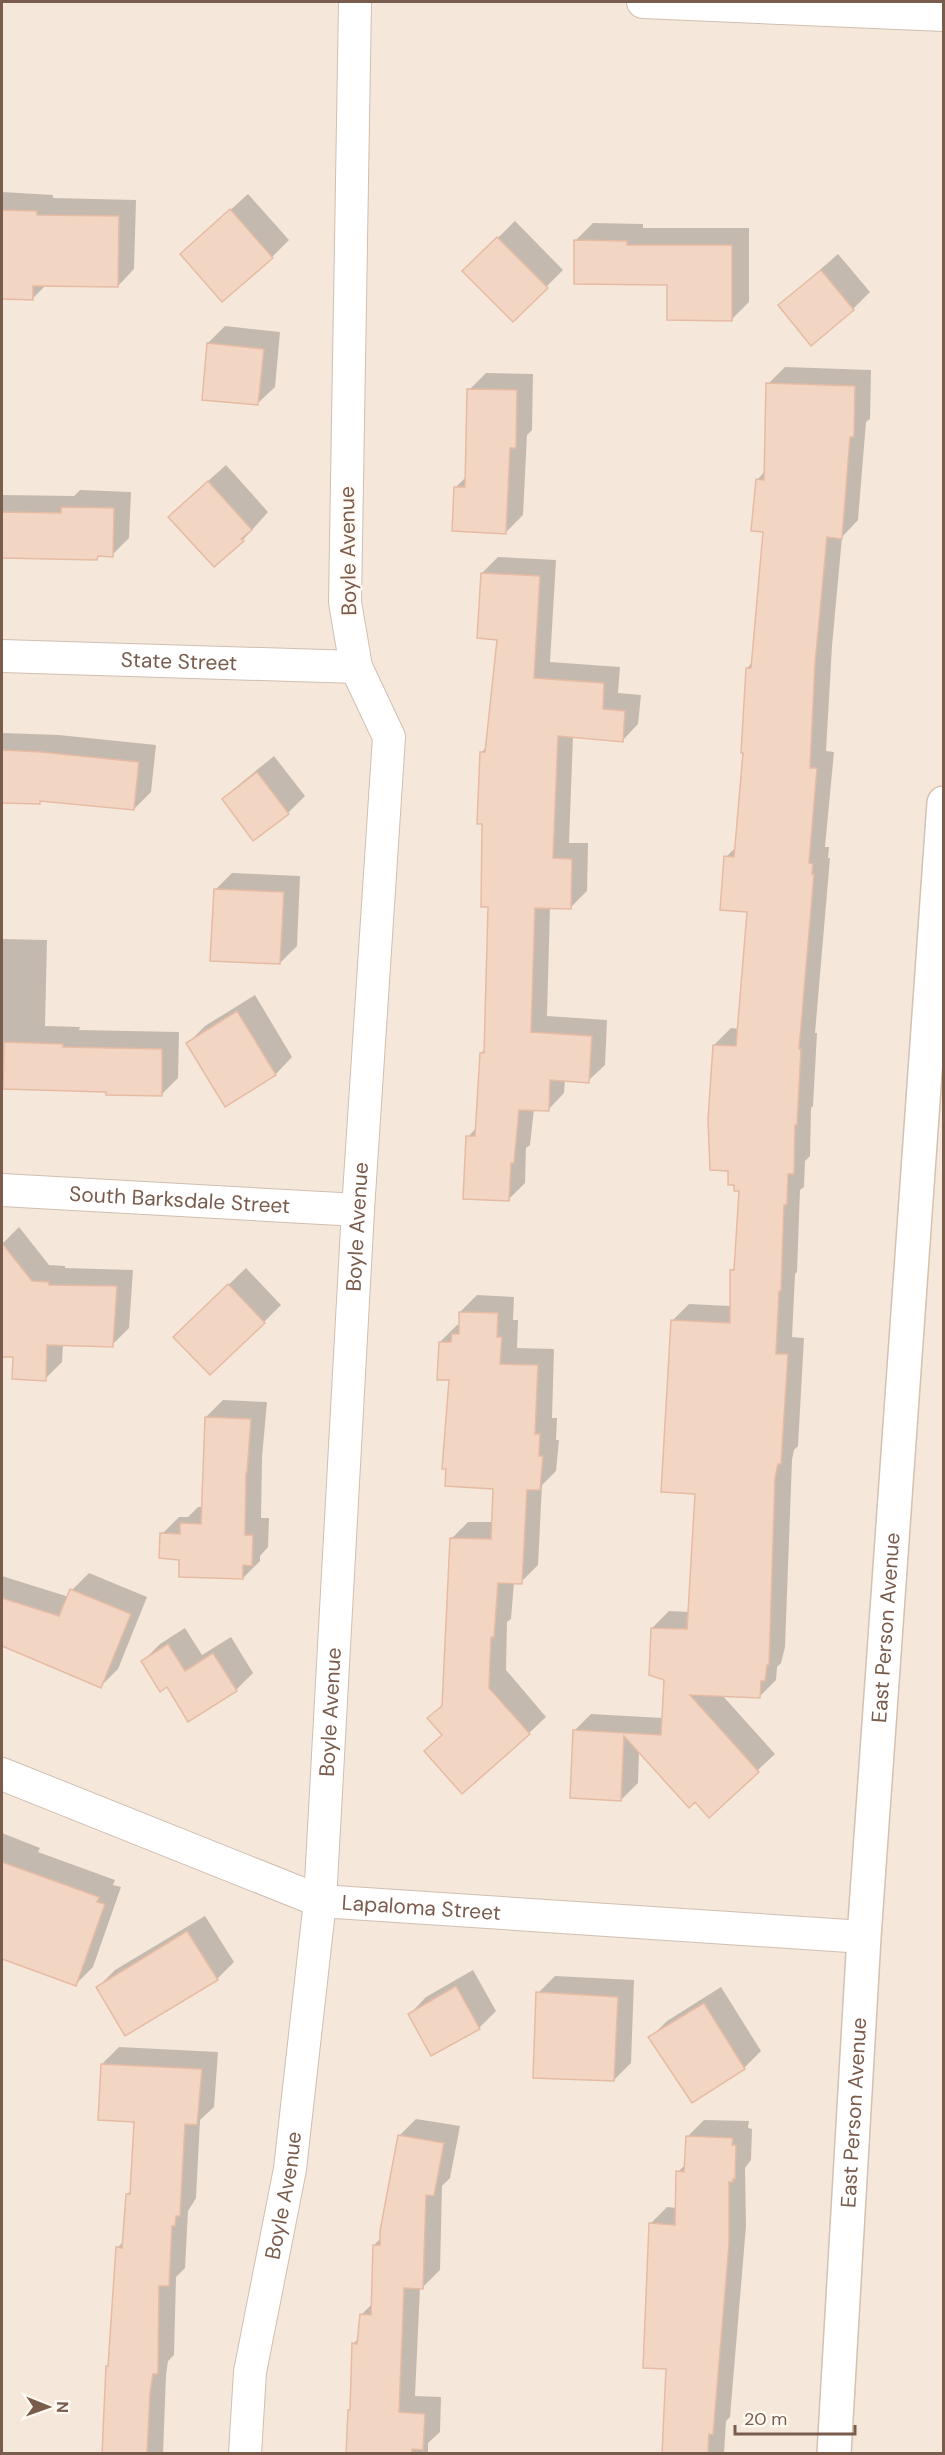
<svg xmlns="http://www.w3.org/2000/svg" width="945" height="2455" viewBox="0 0 945 2455" font-family="'DM Sans',sans-serif">
	<style>
		.residential { fill: #f5e8da }
		.shadow { fill: #0003 }
		.building { fill: #f3d5c3; stroke: #e6bba3; stroke-width: 1.5 }
		.lines { fill: none; stroke-linecap: round; stroke-linejoin: round }
		.minor-casing { stroke: #d1beb0; stroke-width: 34 }
		.secondary-casing { stroke: #d6c0b0; stroke-width: 36 }
		.minor { stroke: #fff; stroke-width: 32 }
		.secondary { stroke: #fff; stroke-width: 33 }
		.labels { text-anchor: middle; dominant-baseline: central; stroke-width: 4.5; stroke-linejoin: round; paint-order: stroke }
		.street-label { font-size: 21px; fill: #7a5c4d; stroke: #fffaf3 }
	</style>
	<rect width="100%" height="100%" fill="#fdf6ec"/>
	<rect class="residential" x="2" y="2" width="941" height="2451"/>
	<g class="shadow">
		<polygon points="2,192 53,195 53,198 136,200 134,269 118,286 46,285 32,299 2,297"/>
		<polygon points="248,194 289,240 272,257 182,254"/>
		<polygon points="515,221 563,270 513,320 464,271"/>
		<polygon points="593,223 643,224 643,228 749,228 749,302 732,319 669,284 576,240"/>
		<polygon points="838,254 870,292 853,309 780,305"/>
		<polygon points="225,326 280,332 275,387 258,403 208,343"/>
		<polygon points="785,367 871,370 870,419 866,422 858,520 842,537 832,646 826,751 834,752 825,847 829,847 828,858 830,858 815,1033 817,1033 813,1106 811,1108 810,1156 805,1161 804,1187 800,1190 797,1272 795,1274 792,1337 804,1338 798,1446 794,1450 792,1460 785,1647 781,1663 777,1667 776,1680 759,1697 722,1695 775,1754 709,1816 695,1800 639,1751 638,1783 621,1800 574,1731 591,1714 663,1718 666,1679 652,1628 669,1611 690,1612 696,1493 672,1321 689,1304 731,1306 732,1270 736,1266 740,1190 714,1045 731,1028 739,1029 749,911 726,857 736,847 744,752 747,668 753,662 765,530 757,480 765,471 768,384"/>
		<polygon points="486,373 533,374 532,430 527,435 523,515 506,532 456,487 467,476 469,390"/>
		<polygon points="226,465 268,512 243,540 187,500"/>
		<polygon points="80,490 131,492 129,538 112,555 100,555 97,558 2,557 2,495 74,496"/>
		<polygon points="498,557 556,560 550,662 620,667 618,693 641,695 638,724 622,741 573,736 569,843 588,843 587,891 571,907 550,907 547,1016 607,1020 605,1065 588,1081 565,1080 564,1093 548,1110 534,1109 530,1145 526,1148 525,1183 509,1199 468,1137 477,1127 481,1053 485,1049 490,906 482,752 487,746 499,638 482,573"/>
		<polygon points="3,733 59,735 156,745 151,792 134,809 41,800 39,802 2,801"/>
		<polygon points="274,756 305,796 288,813 224,799 241,783"/>
		<polygon points="232,873 300,876 297,946 280,963 215,890"/>
		<polygon points="2,939 47,940 45,1026 80,1027 79,1030 179,1032 178,1078 161,1095 108,1090 2,1087"/>
		<polygon points="255,995 292,1057 276,1074 225,1105 188,1043 205,1026"/>
		<polygon points="19,1227 49,1265 65,1266 65,1268 133,1270 129,1328 112,1345 63,1344 62,1362 45,1379 14,1356 2,1355 2,1253 3,1243"/>
		<polygon points="246,1268 281,1305 264,1322 192,1320"/>
		<polygon points="477,1295 514,1297 513,1320 518,1320 517,1348 554,1349 552,1418 557,1418 556,1440 559,1440 556,1471 542,1485 538,1565 521,1582 514,1582 511,1619 507,1622 506,1670 546,1717 529,1733 426,1751 443,1734 429,1718 443,1704 451,1539 468,1522 493,1522 494,1488 451,1378 440,1342 457,1325 460,1325 460,1312"/>
		<polygon points="223,1400 267,1402 262,1457 261,1518 269,1518 268,1547 260,1556 260,1561 243,1578 181,1559 162,1534 179,1517 188,1517 198,1507 203,1507 206,1417"/>
		<polygon points="89,1573 147,1597 118,1669 101,1686 2,1646 2,1576 69,1597 72,1590"/>
		<polygon points="185,1628 202,1655 231,1637 253,1673 236,1690 168,1685 143,1661 160,1644"/>
		<polygon points="2,1833 40,1848 38,1852 115,1880 113,1885 121,1887 93,1967 76,1984 2,1949"/>
		<polygon points="205,1916 234,1962 217,1979 98,1987 115,1970"/>
		<polygon points="473,1970 496,2011 479,2028 410,2014 426,1997"/>
		<polygon points="555,1976 634,1980 631,2063 614,2080 538,1993"/>
		<polygon points="721,1987 761,2051 744,2068 650,2038 667,2021"/>
		<polygon points="119,2047 218,2052 214,2107 200,2120 196,2198 188,2211 185,2268 176,2277 174,2355 168,2361 166,2375 163,2454 104,2454 107,2367 109,2365 117,2248 124,2241 127,2194 132,2190 135,2120 102,2064"/>
		<polygon points="416,2119 460,2126 450,2178 442,2186 440,2270 423,2287 420,2287 415,2396 441,2397 440,2432 428,2443 428,2454 347,2454 352,2409 353,2344 359,2338 362,2314 373,2303 374,2245 381,2238 399,2136"/>
		<polygon points="704,2120 749,2121 748,2128 752,2129 751,2160 745,2168 746,2226 730,2417 726,2421 724,2454 663,2454 667,2368 650,2224 667,2207 677,2208 678,2172 686,2164 687,2137"/>
	</g>
	<g class="building">
		<polygon points="230,209 273,258 222,302 180,254"/>
		<polygon points="2,210 37,211 37,215 119,216 118,287 33,286 33,300 2,299"/>
		<polygon points="497,237 548,288 513,322 462,271"/>
		<polygon points="574,240 627,241 627,245 732,245 732,321 667,320 667,285 574,284"/>
		<polygon points="821,270 854,310 811,346 778,305"/>
		<polygon points="207,343 264,349 258,405 202,400"/>
		<polygon points="766,383 855,386 854,437 850,437 842,539 827,537 815,664 810,768 817,768 809,863 813,864 812,874 814,874 799,1049 801,1049 797,1125 795,1125 794,1174 788,1174 787,1205 784,1205 781,1291 779,1291 776,1354 788,1354 781,1464 778,1464 775,1478 769,1665 767,1665 765,1681 761,1681 760,1698 690,1695 759,1772 709,1818 695,1802 689,1808 624,1736 621,1801 570,1798 573,1730 661,1735 664,1680 649,1675 651,1628 687,1629 695,1494 661,1492 671,1320 730,1323 730,1270 734,1270 739,1191 734,1191 734,1185 728,1185 728,1171 710,1170 708,1120 713,1045 736,1046 747,912 720,910 724,856 734,857 743,753 741,753 746,668 751,668 763,532 751,531 756,479 764,480"/>
		<polygon points="467,389 517,390 516,448 510,448 506,534 452,531 454,487 465,487"/>
		<polygon points="208,481 252,530 241,539 244,541 214,567 168,517"/>
		<polygon points="61,507 114,508 113,557 98,556 97,560 2,558 2,512 61,513"/>
		<polygon points="481,573 540,576 534,678 604,683 603,709 625,711 623,742 558,736 553,858 572,859 571,909 535,908 531,1032 592,1036 589,1083 550,1080 549,1111 519,1110 514,1163 511,1163 509,1201 463,1199 466,1136 475,1136 480,1053 484,1053 488,907 481,907 482,824 477,824 480,752 485,752 497,640 477,638"/>
		<polygon points="2,750 41,752 139,762 134,810 40,801 40,804 2,803"/>
		<polygon points="257,772 289,814 253,841 222,799"/>
		<polygon points="214,889 284,892 280,964 210,961"/>
		<polygon points="237,1011 276,1075 225,1107 186,1043"/>
		<polygon points="4,1042 63,1044 63,1047 162,1049 162,1096 106,1095 106,1092 3,1089"/>
		<polygon points="2,1243 32,1281 49,1282 49,1285 117,1286 113,1347 47,1345 46,1381 12,1379 13,1357 2,1357"/>
		<polygon points="228,1284 265,1323 210,1375 173,1337"/>
		<polygon points="459,1312 498,1313 497,1337 502,1337 500,1364 538,1365 535,1434 540,1434 539,1456 543,1456 540,1490 527,1490 522,1584 498,1583 494,1638 491,1637 489,1688 530,1734 462,1794 424,1751 442,1735 427,1718 442,1706 450,1538 491,1539 493,1489 445,1486 446,1469 442,1469 449,1380 437,1380 439,1342 451,1342 452,1334 459,1334"/>
		<polygon points="205,1417 251,1419 247,1473 246,1473 245,1535 253,1535 252,1566 243,1565 243,1579 179,1577 179,1560 159,1558 160,1533 180,1534 180,1523 201,1524"/>
		<polygon points="70,1589 131,1614 101,1688 2,1646 2,1598 59,1616"/>
		<polygon points="168,1644 185,1671 213,1653 237,1691 188,1722 167,1687 160,1692 141,1661"/>
		<polygon points="2,1862 99,1897 97,1902 105,1904 76,1986 2,1959"/>
		<polygon points="187,1931 218,1980 125,2036 96,1987"/>
		<polygon points="456,1986 480,2029 431,2056 408,2014"/>
		<polygon points="536,1992 618,1997 614,2081 533,2078"/>
		<polygon points="704,2003 745,2069 692,2103 648,2037"/>
		<polygon points="101,2064 202,2069 197,2125 185,2124 180,2216 176,2216 175,2226 172,2226 169,2286 159,2286 158,2374 153,2374 150,2393 147,2454 102,2454 106,2366 108,2366 116,2247 122,2248 126,2194 130,2194 134,2122 98,2120"/>
		<polygon points="398,2135 444,2143 434,2196 426,2195 423,2289 404,2288 399,2412 425,2414 423,2450 412,2449 412,2454 346,2454 348,2410 350,2410 352,2343 357,2344 360,2314 371,2315 373,2245 380,2245 380,2231"/>
		<polygon points="686,2136 733,2138 732,2145 736,2145 735,2179 733,2179 733,2182 729,2182 729,2244 713,2435 709,2434 708,2454 662,2454 666,2369 643,2368 649,2223 675,2225 676,2171 684,2172"/>
	</g>
	<g class="lines">
		<g class="minor-casing">
			<g id="minor">
				<polyline points="643,2 944,15"/>
				<path id="s1" d="M 2,656 L 356,667"/>
				<path id="s2" d="M 2,1190 L 358,1210"/>
				<path id="s3" d="M 2,1774 L 320,1901 L 864,1937"/>
				<path id="s4" d="M 245,2454 L 250,2372 L 290,2169 L 320,1901 L 358,1210 L 389,737 L 356,667 L 345,602 L 355,2"/>
			</g>
		</g>
		<g class="secondary-casing">
			<g id="secondary">
				<path id="s5" d="M 834,2454 L 864,1937 L 944,803"/>
			</g>
		</g>
		<use href="#minor" class="minor"/>
		<use href="#secondary" class="secondary"/>
	</g>
	<g class="labels">
		<g class="street-label">
			<text transform="translate(348 551) rotate(-91)">Boyle Avenue</text>
			<text stroke="none"><textPath href="#s1" startOffset="177">State Street</textPath></text>
			<text stroke="none"><textPath href="#s2" startOffset="178">South Barksdale Street</textPath></text>
			<text stroke="none"><textPath href="#s4" startOffset="1234">Boyle Avenue</textPath></text>
			<text stroke="none"><textPath href="#s5" startOffset="828">East Person Avenue</textPath></text>
			<text stroke="none"><textPath href="#s4" startOffset="748">Boyle Avenue</textPath></text>
			<text stroke="none"><textPath href="#s3" startOffset="444">Lapaloma Street</textPath></text>
			<text stroke="none"><textPath href="#s5" startOffset="342">East Person Avenue</textPath></text>
			<text stroke="none"><textPath href="#s4" startOffset="262">Boyle Avenue</textPath></text>
		</g>
	</g>
	<rect width="945" height="2455" fill="none" stroke="#7a5c4d" stroke-width="6"/>
	<g transform="translate(48 2407) rotate(91)" stroke="#fffaf3" stroke-width="4.5" paint-order="stroke">
	<path d="M0-4.5L10 22L0 15L-10 22Z" fill="#7a5c4d"/>
	<text y="-9" font-size="16" font-weight="bold" text-anchor="middle" fill="#7a5c4d">N</text>
	</g>
	<path d="M735 2425v9h120v-9" fill="none" stroke="#7a5c4d" stroke-width="3"/>
	<text x="744" y="2425" font-size="18" fill="#7a5c4d" stroke="#fffaf3" stroke-width="4.5" paint-order="stroke">20 m</text>
</svg>
